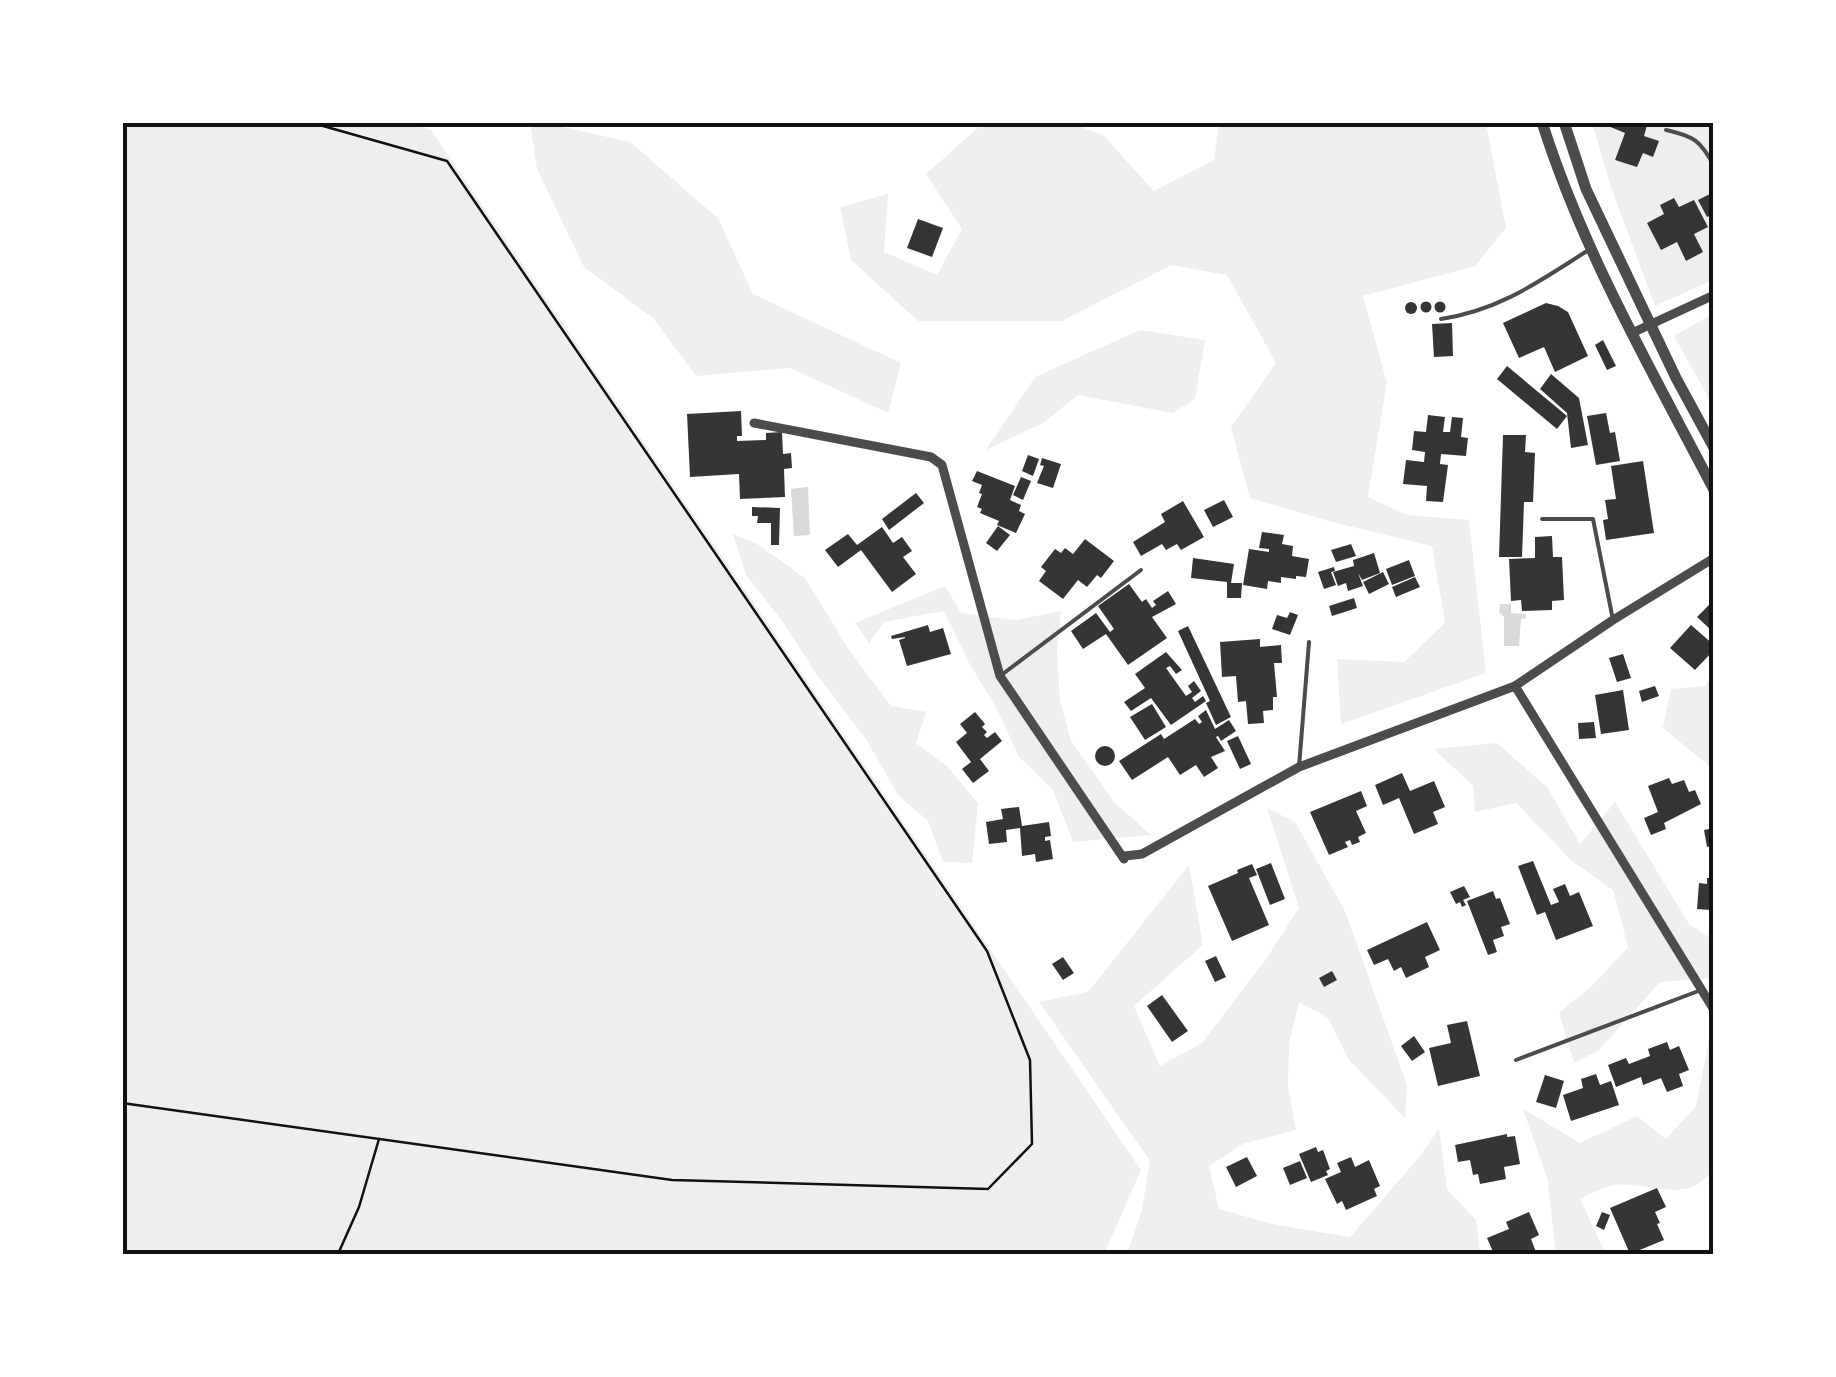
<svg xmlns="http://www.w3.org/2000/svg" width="1836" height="1377" viewBox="0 0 1836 1377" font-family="Inter,sans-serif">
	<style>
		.green { fill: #eee }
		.water { fill: #d9d9d9 }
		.building { fill: #353535 }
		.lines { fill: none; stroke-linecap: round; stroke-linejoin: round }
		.path { stroke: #111; stroke-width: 2.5 }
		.service { stroke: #4c4c4c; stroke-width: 4 }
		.minor { stroke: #4c4c4c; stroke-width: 9 }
		.tertiary { stroke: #4c4c4c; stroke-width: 11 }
		.neatline { fill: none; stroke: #111; stroke-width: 4 }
	</style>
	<rect width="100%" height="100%" fill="#fff"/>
	<g class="green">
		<polygon points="404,122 431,130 1141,1170 1104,1254 123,1254 122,123"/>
		<polygon points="984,122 1070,123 1103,135 1154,191 1214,160 1219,123 1486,123 1506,228 1475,266 1363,296 1387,383 1368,497 1407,515 1469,520 1486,673 1341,724 1337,659 1404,662 1445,623 1432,546 1336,523 1250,498 1231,427 1276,363 1227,275 1171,265 1062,321 918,321 851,260 840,207 888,194 884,252 937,275 962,229 926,174"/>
		<polygon points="530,123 545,123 630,142 718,218 753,294 901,363 888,413 790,368 696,376 653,318 584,267 537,169"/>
		<polygon points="1592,123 1713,123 1713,280 1655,306 1611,187"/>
		<polygon points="1713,314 1713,406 1674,336"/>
		<polygon points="1140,330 1205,340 1195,399 1173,413 1078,395 1043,423 986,450 1035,377"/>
		<polygon points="733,534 759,545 805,578 849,650 891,706 926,712 916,743 948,767 978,803 972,863 943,862 928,821 898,795 866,739 817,675 783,622 746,575"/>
		<polygon points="945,586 961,613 1016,620 1061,611 1057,650 1060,701 1071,741 1114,802 1151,835 1073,842 1053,790 1019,757 997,709 969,663 944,611 884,622 869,643 855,623"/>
		<polygon points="1713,674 1713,706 1711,709 1714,715 1713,769 1663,728 1671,689 1705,686"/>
		<polygon points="1497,743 1547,787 1580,844 1615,802 1689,924 1713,940 1713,978 1660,982 1599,1050 1574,1063 1559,1013 1595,983 1628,947 1613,890 1572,861 1516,803 1475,812 1473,786 1434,749"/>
		<polygon points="1267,808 1295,822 1345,911 1407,1085 1405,1118 1349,1060 1328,1018 1299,1002 1289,1044 1288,1087 1296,1130 1243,1144 1209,1166 1219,1209 1276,1225 1350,1237 1421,1155 1439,1128 1447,1189 1476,1220 1480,1254 1127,1254 1142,1210 1150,1161 1039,1002 1088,992 1189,865 1203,945 1134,1006 1160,1066 1202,1043 1266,959 1299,908"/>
		<path d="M 1709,1040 L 1714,1061 L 1713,1168 C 1690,1209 1642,1178 1610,1186 C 1600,1188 1589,1195 1580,1199 L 1604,1250 L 1610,1254 L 1561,1254 L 1555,1249 L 1548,1181 L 1523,1109 L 1580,1143 L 1637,1116 L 1666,1139 L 1696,1106 Z"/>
	</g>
	<g class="water">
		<polygon points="808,487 810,535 794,536 791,489"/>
		<polygon points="1500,604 1511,604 1511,613 1526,614 1526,618 1521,619 1519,646 1504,646 1504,617 1499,612"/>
	</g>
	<g class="building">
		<polygon points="1609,122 1648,122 1644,136 1659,141 1653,157 1643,153 1637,167 1615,160 1625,133 1608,126"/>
		<polygon points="1714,192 1714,214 1707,217 1698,200"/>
		<polygon points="1674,198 1679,207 1694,200 1708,227 1694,234 1703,252 1686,261 1677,242 1661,250 1647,223 1664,214 1660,205"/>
		<polygon points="918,219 943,228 932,257 907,248"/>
		<circle cx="1440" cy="307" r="5.5"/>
		<circle cx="1426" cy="307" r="5.5"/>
		<circle cx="1411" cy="308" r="6"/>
		<polygon points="1546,303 1558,306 1568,312 1588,356 1555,372 1544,347 1519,358 1503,323"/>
		<polygon points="1452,323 1453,356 1434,357 1432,324"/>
		<polygon points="1603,340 1616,366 1607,370 1595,345"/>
		<polygon points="1507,366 1567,416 1557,429 1497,379"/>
		<polygon points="1551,374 1579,398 1588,445 1571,448 1567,413 1540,389"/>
		<polygon points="741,411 742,436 737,436 737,441 766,440 766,433 782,432 783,454 791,453 792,468 784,469 785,497 740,499 739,474 690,477 687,414"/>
		<polygon points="1606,413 1610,433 1615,432 1620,461 1596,465 1587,416"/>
		<polygon points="1428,415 1445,417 1443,432 1450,432 1452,417 1463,418 1461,437 1468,438 1466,456 1441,454 1440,464 1448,465 1443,502 1426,501 1427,486 1403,484 1406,460 1424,462 1425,452 1412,450 1414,431 1426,432"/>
		<polygon points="1503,435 1526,435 1525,452 1535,453 1533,502 1524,502 1522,557 1499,557"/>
		<polygon points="1028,455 1039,459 1033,476 1022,471"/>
		<polygon points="1042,458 1061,464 1053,488 1037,483 1044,466 1040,465"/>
		<polygon points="1643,461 1654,533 1606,540 1603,520 1608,519 1605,500 1616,499 1611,466"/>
		<polygon points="977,471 1015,486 1010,500 1021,505 1019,511 1025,514 1016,533 997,525 999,521 980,513 982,509 977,507 982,494 979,493 982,485 972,481"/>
		<polygon points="1021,477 1031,481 1023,500 1013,495"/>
		<polygon points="916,493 924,503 889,530 882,519"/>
		<polygon points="1224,500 1233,517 1213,527 1204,510"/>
		<polygon points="1183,501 1204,537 1181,550 1177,544 1166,550 1162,544 1141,556 1133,542 1165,522 1161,514"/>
		<polygon points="752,507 780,508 779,545 771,545 771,523 757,523 758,516 752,516"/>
		<polygon points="998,526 1010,535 997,551 986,543"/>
		<polygon points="882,527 893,543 902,537 912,551 903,557 916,574 892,592 861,550 838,567 825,550 848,534 857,545"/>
		<polygon points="1262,532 1284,535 1282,544 1293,546 1292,556 1309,559 1306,577 1296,576 1296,579 1281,577 1281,583 1268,581 1267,589 1243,585 1249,549 1269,552 1269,549 1259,548"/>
		<polygon points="1552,536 1553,557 1562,557 1564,600 1552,601 1552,610 1522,611 1521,600 1511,601 1509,559 1535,558 1535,537"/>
		<polygon points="1085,539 1114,561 1101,578 1097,575 1087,587 1078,580 1063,599 1039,581 1046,571 1041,567 1055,549 1061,553 1065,548 1073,554"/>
		<polygon points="1351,544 1356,556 1336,562 1331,550"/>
		<polygon points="1374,553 1380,573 1362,580 1358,573 1363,586 1348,591 1346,583 1338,586 1333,572 1354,566 1353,560"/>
		<polygon points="1193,558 1234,564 1231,583 1242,583 1241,598 1227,598 1227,582 1191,578"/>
		<polygon points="1409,560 1415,576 1392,585 1386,569"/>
		<polygon points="1334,567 1335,571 1331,572 1336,585 1324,589 1318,572"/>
		<polygon points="1383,572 1389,584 1369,594 1363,582"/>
		<polygon points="1415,577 1420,587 1396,597 1392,587"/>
		<polygon points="1129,584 1142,602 1146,599 1152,608 1156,605 1153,601 1168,591 1176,604 1152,617 1167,638 1128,665 1106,634 1083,649 1071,631 1096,613 1110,632 1114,629 1098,606"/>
		<polygon points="1354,598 1357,608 1332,616 1329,606"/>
		<polygon points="1710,604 1714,607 1714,627 1711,630 1697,617"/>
		<polygon points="1290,612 1298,615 1290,635 1272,629 1277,615 1287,618"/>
		<polygon points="928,625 930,632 943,628 951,654 907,666 899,640 905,638 905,637 892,639 891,636"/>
		<polygon points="1691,625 1714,645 1714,650 1695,670 1670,648"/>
		<polygon points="1188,626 1231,717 1216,725 1206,703 1210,701 1178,631"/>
		<polygon points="1260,639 1260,647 1281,645 1282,663 1274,663 1277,697 1273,697 1273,710 1263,711 1264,723 1248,724 1246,701 1238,702 1236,676 1222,677 1220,642"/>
		<polygon points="1166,652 1182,670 1176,674 1170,666 1166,668 1186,696 1192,692 1188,686 1194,681 1201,691 1192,698 1195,702 1203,696 1206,701 1171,725 1151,698 1131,711 1124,702 1145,688 1135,674"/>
		<polygon points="1623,654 1631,678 1617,682 1609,658"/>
		<polygon points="1655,686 1659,696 1642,702 1639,691"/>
		<polygon points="1623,690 1629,730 1601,734 1595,695"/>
		<polygon points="1152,704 1166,727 1145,740 1130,717"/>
		<polygon points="1206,710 1215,729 1229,720 1236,731 1221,741 1218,736 1216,737 1225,751 1211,757 1218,768 1204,777 1196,765 1180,775 1168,757 1132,780 1119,761 1161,734 1164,739 1195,719 1199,724 1202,722 1198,716"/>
		<polygon points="975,712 985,724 982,727 987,732 984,735 987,738 995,732 1002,741 980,759 989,771 973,783 962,769 971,762 956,742 967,733 960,724"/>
		<polygon points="1594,722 1596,738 1579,739 1578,723"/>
		<polygon points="1238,736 1251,764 1240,769 1227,741"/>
		<circle cx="1105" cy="756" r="10"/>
		<polygon points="1402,773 1410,791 1434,781 1445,807 1433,812 1438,824 1414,834 1399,798 1383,805 1375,785"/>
		<polygon points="1669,778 1672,784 1684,780 1689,792 1695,790 1701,804 1664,823 1666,829 1651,835 1644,818 1658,812 1648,786"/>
		<polygon points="1361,791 1367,806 1356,811 1366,833 1358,837 1360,842 1352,845 1350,840 1345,842 1348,847 1329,855 1310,812"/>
		<polygon points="1019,807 1022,826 1049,822 1051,836 1045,837 1045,841 1050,840 1053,859 1036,862 1035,854 1022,856 1020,828 1006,830 1007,842 989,844 986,822 1003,819 1001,809"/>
		<polygon points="1714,828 1714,845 1707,847 1704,830"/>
		<polygon points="1533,861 1551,905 1559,902 1553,889 1565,884 1570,896 1579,892 1593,926 1556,940 1545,912 1537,915 1518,866"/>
		<polygon points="1271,863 1285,899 1270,905 1256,869"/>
		<polygon points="1252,864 1257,875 1249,878 1269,925 1232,941 1208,886 1238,873 1237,870"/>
		<polygon points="1707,878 1714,878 1714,920 1709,920 1710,910 1697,909 1699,883 1707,884"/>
		<polygon points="1464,886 1470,897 1463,900 1466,905 1462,907 1460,902 1456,904 1450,892"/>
		<polygon points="1493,891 1496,899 1500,898 1510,924 1501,927 1504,936 1493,940 1497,952 1488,955 1467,901"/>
		<polygon points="1427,922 1440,950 1425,957 1429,967 1406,978 1401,967 1394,971 1388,959 1374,965 1367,950"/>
		<polygon points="1216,956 1226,977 1215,982 1205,961"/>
		<polygon points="1063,957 1074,973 1063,980 1052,964"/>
		<polygon points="1332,971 1337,980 1324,987 1319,978"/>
		<polygon points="1162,995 1188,1031 1172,1042 1147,1006"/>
		<polygon points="1467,1021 1480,1076 1438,1086 1429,1048 1451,1043 1447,1025"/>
		<polygon points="1414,1036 1425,1052 1412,1061 1401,1046"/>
		<polygon points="1667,1042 1670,1050 1679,1046 1689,1070 1679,1074 1683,1086 1667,1092 1661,1078 1643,1085 1641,1077 1616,1087 1608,1065 1626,1058 1629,1064 1650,1056 1648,1049"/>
		<polygon points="1596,1074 1600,1085 1611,1081 1619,1105 1571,1121 1563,1095 1583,1088 1581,1079"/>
		<polygon points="1545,1075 1564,1081 1556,1108 1536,1102"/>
		<polygon points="1507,1134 1507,1137 1515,1136 1520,1164 1504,1167 1506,1179 1480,1184 1478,1174 1473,1175 1470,1160 1458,1162 1455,1145"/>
		<polygon points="1316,1147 1318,1152 1323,1150 1330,1169 1326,1171 1328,1175 1311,1182 1299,1154"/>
		<polygon points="1247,1157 1257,1176 1236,1187 1226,1167"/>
		<polygon points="1351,1157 1355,1167 1369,1160 1380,1186 1374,1189 1377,1196 1346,1210 1342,1201 1337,1204 1325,1179 1341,1172 1337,1163"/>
		<polygon points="1300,1161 1307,1178 1290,1185 1283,1168"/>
		<polygon points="1657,1188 1666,1207 1655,1212 1660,1223 1657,1224 1664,1240 1630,1254 1610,1208"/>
		<polygon points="1529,1212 1539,1235 1531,1239 1536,1252 1530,1254 1494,1254 1487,1238 1509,1229 1506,1222"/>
		<polygon points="1602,1212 1610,1215 1604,1230 1596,1226"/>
	</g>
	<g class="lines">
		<g class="path">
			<polyline points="122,1103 672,1180 988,1189 1032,1144 1030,1060 987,951 447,161 309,122"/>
			<polyline points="338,1254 359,1207 379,1139"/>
		</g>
		<g class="service">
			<polyline points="1713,122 1714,126"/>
			<path d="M 1666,130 C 1694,136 1701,141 1714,166"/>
			<path d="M 1441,319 C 1500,310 1538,282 1587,251"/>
			<polyline points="1542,519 1593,519 1613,620"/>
			<polyline points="1000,676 1141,570"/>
			<polyline points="1299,767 1309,642"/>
			<polyline points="1516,1060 1701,990"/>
		</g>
		<g class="minor">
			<polyline points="1632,333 1714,295"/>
			<polyline points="754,423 931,457 942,465 1000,676 1124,859 1125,856 1142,854 1299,767 1515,686 1613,620 1714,558"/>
			<polyline points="1515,686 1714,1010"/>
		</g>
		<g class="tertiary">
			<path d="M 1542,122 C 1583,252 1652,371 1714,490"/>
			<polyline points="1564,122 1586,189 1676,378 1714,448"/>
		</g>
	</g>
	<rect width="1836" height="1377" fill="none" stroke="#ffffff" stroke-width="250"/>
	<rect x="125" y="125" width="1586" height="1127" class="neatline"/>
</svg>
